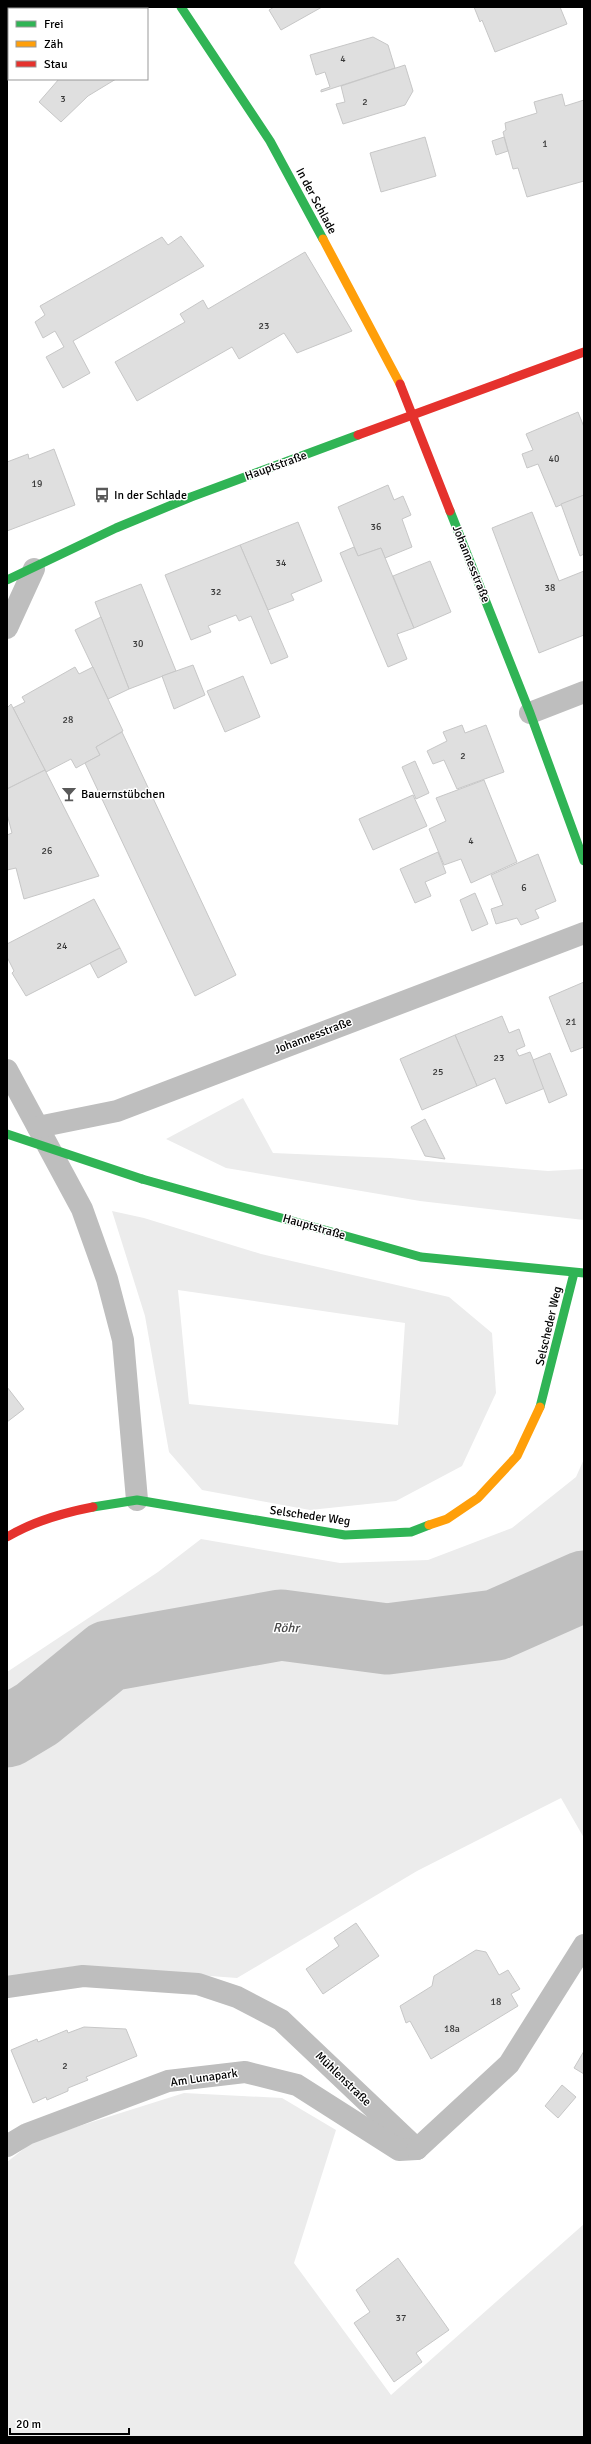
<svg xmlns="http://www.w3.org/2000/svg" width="591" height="2444" viewBox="0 0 591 2444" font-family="Signika,sans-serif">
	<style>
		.green { fill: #ececec; fill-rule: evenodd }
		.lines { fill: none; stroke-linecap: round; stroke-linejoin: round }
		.river { stroke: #bfbfbf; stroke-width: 71 }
		.building { fill: #dfdfdf; stroke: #c7c7c7 }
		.street { stroke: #bebebe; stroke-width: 22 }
		.fast { stroke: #30b455; stroke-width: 9 }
		.slow { stroke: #ff9f0a; stroke-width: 9 }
		.jam { stroke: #e5322d; stroke-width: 9 }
		.fast-bridge { stroke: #30b455; stroke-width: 9 }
		.labels { text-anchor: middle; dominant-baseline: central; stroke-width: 3; stroke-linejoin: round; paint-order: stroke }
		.number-label { font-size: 10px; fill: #383838 }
		.street-label { font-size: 12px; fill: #000; stroke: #fff }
		.poi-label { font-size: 12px; fill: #000; stroke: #fff; text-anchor: start }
		.water-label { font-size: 13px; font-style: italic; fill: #444; stroke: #fff }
	</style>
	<rect width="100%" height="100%" fill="#fff"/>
	<g class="green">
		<polygon points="243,1098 273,1153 390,1158 548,1171 584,1169 584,1220 420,1201 226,1168 166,1139"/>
		<path d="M 112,1211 L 144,1218 L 261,1254 L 449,1297 L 492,1333 L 496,1393 L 462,1466 L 396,1501 L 310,1510 L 202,1490 L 169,1452 L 145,1316 ZM 178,1290 L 405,1323 L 398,1425 L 189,1404 Z"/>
		<polygon points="584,1459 584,1838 561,1798 417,1871 237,1978 77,1966 7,1977 7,1672 158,1572 201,1539 340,1563 428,1560 512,1528 576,1477"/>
		<polygon points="184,2093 282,2098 336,2130 294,2263 391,2395 584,2224 584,2437 7,2437 7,2162 35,2140"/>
	</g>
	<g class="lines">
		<polyline class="river" points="7,1732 37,1714 108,1656 281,1625 387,1639 496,1625 584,1586"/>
	</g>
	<g class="building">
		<rect x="30" y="7" width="64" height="2"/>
		<polygon points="274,7 322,7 281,30 269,10"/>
		<polygon points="474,7 560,7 567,24 495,52 482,20 480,22"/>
		<polygon points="373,37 388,45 395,68 321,92 321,90 330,87 325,72 316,75 310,55"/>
		<polygon points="405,65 413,91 405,105 343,124 336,104 345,102 341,86"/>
		<polygon points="59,79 116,79 88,96 61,122 39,102"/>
		<polygon points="562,94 565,106 584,100 584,181 527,197 518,168 513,169 503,132 506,130 505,123 537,113 534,102"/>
		<polygon points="425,137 436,176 381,192 370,153"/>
		<polygon points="504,137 508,151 496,155 492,141"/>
		<polygon points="181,236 204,266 73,341 90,373 63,388 46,357 64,347 55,331 43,338 35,322 45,315 40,306 162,237 168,245"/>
		<polygon points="305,252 352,331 297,353 284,333 239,359 232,347 137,401 115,362 185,322 180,314 203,300 208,309"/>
		<polygon points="578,412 584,427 584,495 556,507 538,464 527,468 522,454 533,450 526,434"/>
		<polygon points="54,449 75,505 7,531 7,462 28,454 29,459"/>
		<polygon points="388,485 394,500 403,496 411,515 402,519 412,547 385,558 381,548 358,556 338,507"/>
		<polygon points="584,495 584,554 580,556 561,504"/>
		<polygon points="532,512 559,581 584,571 584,635 539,653 492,528"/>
		<polygon points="298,522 322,581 291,594 294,600 268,610 240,545"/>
		<polygon points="240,545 288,657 271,664 251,616 239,621 236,615 208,626 211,632 191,640 165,575"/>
		<polygon points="354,547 358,556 381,548 414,628 397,634 407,659 388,667 340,553"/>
		<polygon points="430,561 451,612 414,628 393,576"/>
		<polygon points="141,584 176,671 129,689 95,602"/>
		<polygon points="101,617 129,689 108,699 75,630"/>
		<polygon points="193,665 205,695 174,709 162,676"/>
		<polygon points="75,667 79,674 93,667 123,731 96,747 100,755 85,763 76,768 71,759 46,772 13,708 25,702 22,697"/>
		<polygon points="243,676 260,717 225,732 207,691"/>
		<polygon points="11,704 45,770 7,789 7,708"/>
		<polygon points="462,725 465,733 486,725 504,772 457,789 444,760 433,764 427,751 447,741 443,732"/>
		<polygon points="122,732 236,975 195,996 85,763 100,755 96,747"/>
		<polygon points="415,761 429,793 416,799 402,767"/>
		<polygon points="45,770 99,876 24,899 16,868 7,870 7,835 12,833 7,814 7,789"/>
		<polygon points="484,780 517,862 471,883 461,859 444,865 429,829 446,821 436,798"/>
		<polygon points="413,795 427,826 373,850 359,819"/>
		<polygon points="438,852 446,873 425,882 431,896 415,903 400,869"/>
		<polygon points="538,854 556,901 535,910 539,918 521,925 517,918 496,924 491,909 503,905 491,875"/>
		<polygon points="475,893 488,924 472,931 460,900"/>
		<polygon points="94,899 120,948 26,996 12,973 14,971 7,957 7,944"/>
		<polygon points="120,948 127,962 98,978 90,963"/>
		<polygon points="584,982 584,1047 571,1052 549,997"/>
		<polygon points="502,1016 509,1033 519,1029 525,1046 516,1050 519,1056 530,1052 545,1088 506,1104 495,1078 477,1086 455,1035"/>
		<polygon points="455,1035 477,1086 422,1110 400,1059"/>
		<polygon points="550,1053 567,1095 549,1103 533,1060"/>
		<polygon points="425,1119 445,1159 425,1156 411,1127"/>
		<polygon points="7,1387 24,1409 7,1422"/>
		<polygon points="356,1923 379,1956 323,1994 306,1969 339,1946 334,1938"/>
		<polygon points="476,1950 486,1952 499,1975 508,1970 520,1989 511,1994 518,2006 431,2059 410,2021 406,2023 400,2006 432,1986 434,1976"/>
		<polygon points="84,2027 126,2029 137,2056 86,2077 88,2080 68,2088 68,2091 47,2100 46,2097 33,2103 11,2050 37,2039 38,2042 67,2030 68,2033"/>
		<polygon points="584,2051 584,2074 574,2068"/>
		<polygon points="562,2085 576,2097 558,2118 545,2106"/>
		<polygon points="398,2258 449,2330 416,2353 422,2362 394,2382 354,2323 370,2312 356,2290"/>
	</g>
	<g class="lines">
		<g class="street">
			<polyline points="7,628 34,569"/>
			<polyline points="530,713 584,692"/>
			<polyline points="7,1070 82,1209 107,1279 123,1340 137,1500"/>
			<polyline points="38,1127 117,1111 584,933"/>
			<polyline points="7,1987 83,1976 198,1984 237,1997 281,2020 417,2149"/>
			<polyline points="7,2146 27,2134 168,2081 245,2072 297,2085 399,2150 417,2149"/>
			<polyline points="417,2149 509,2064 584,1945"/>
		</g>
		<g class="fast">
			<polyline points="181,7 270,141 323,239"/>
			<polyline points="450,511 530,713 584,861"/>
			<polyline points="7,580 116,528 191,497 358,435"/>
			<polyline points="142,1179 421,1257 584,1273"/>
			<polyline points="540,1407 574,1273"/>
			<polyline points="93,1507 137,1500 345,1535 411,1532 429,1525"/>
		</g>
		<g class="slow">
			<polyline points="323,239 400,384"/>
			<polyline points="429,1525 447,1519 478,1498 517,1456 540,1407"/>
		</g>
		<g class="jam">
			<polyline points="400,384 450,511"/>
			<polyline points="358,435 584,352"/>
			<path d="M 7,1537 C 34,1521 62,1513 93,1507"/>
		</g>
		<polyline class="fast-bridge" points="7,1134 142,1179"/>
	</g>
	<defs>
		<g id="bus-bare" transform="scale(1.2)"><path d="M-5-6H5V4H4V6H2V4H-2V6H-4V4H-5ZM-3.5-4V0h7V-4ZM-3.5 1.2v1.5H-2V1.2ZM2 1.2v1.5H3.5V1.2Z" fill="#595959" stroke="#fff" stroke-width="2.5" paint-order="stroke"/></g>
		<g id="bar-bare" transform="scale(1.2)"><path d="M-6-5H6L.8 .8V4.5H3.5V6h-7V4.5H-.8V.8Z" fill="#595959" stroke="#fff" stroke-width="2.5" paint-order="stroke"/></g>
	</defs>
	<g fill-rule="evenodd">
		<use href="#bus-bare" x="102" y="495"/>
		<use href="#bar-bare" x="69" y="794"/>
	</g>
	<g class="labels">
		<g class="number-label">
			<text x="343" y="59">4</text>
			<text x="63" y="99">3</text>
			<text x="365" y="102">2</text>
			<text x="545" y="144">1</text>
			<text x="264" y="326">23</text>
			<text x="554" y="459">40</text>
			<text x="37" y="484">19</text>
			<text x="376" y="527">36</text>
			<text x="281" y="563">34</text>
			<text x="550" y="588">38</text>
			<text x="216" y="592">32</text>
			<text x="138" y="644">30</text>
			<text x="68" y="720">28</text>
			<text x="463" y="756">2</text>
			<text x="471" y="841">4</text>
			<text x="47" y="851">26</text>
			<text x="524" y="888">6</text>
			<text x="62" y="946">24</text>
			<text x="571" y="1022">21</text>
			<text x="499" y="1058">23</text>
			<text x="438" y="1072">25</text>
			<text x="496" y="2002">18</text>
			<text x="452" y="2029">18a</text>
			<text x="65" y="2066">2</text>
			<text x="401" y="2318">37</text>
		</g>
		<g class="street-label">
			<text transform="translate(316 201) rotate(62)">In der Schlade</text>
			<text transform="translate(276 466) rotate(-20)">Hauptstraße</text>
			<text transform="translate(471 564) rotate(68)">Johannesstraße</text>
			<text transform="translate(313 1036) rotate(-21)">Johannesstraße</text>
			<text transform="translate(314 1227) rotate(16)">Hauptstraße</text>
			<text transform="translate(549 1326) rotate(-77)">Selscheder Weg</text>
			<text transform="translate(310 1516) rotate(8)">Selscheder Weg</text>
			<text transform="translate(204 2078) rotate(-8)">Am Lunapark</text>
			<text transform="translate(343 2079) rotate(44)">Mühlenstraße</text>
		</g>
		<g class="poi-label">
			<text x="114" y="495">In der Schlade</text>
			<text x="81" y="794">Bauernstübchen</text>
		</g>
		<g class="water-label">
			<text transform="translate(286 1628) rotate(1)">Röhr</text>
		</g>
	</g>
	<rect width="591" height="2444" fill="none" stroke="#000000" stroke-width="16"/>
	<rect x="8" y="8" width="140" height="72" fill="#ffffff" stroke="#999999"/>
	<rect x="16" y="21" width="20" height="6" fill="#30b455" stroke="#999999"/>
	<text x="44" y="28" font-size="12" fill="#000000">Frei</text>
	<rect x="16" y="41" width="20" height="6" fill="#ff9f0a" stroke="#999999"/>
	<text x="44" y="48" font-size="12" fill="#000000">Zäh</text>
	<rect x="16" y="61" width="20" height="6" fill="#e5322d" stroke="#999999"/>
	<text x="44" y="68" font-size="12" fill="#000000">Stau</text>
	<path d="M10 2428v6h119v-6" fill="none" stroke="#000000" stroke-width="2"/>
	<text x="16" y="2428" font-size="12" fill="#000000" stroke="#ffffff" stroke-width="3" paint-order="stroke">20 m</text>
</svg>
